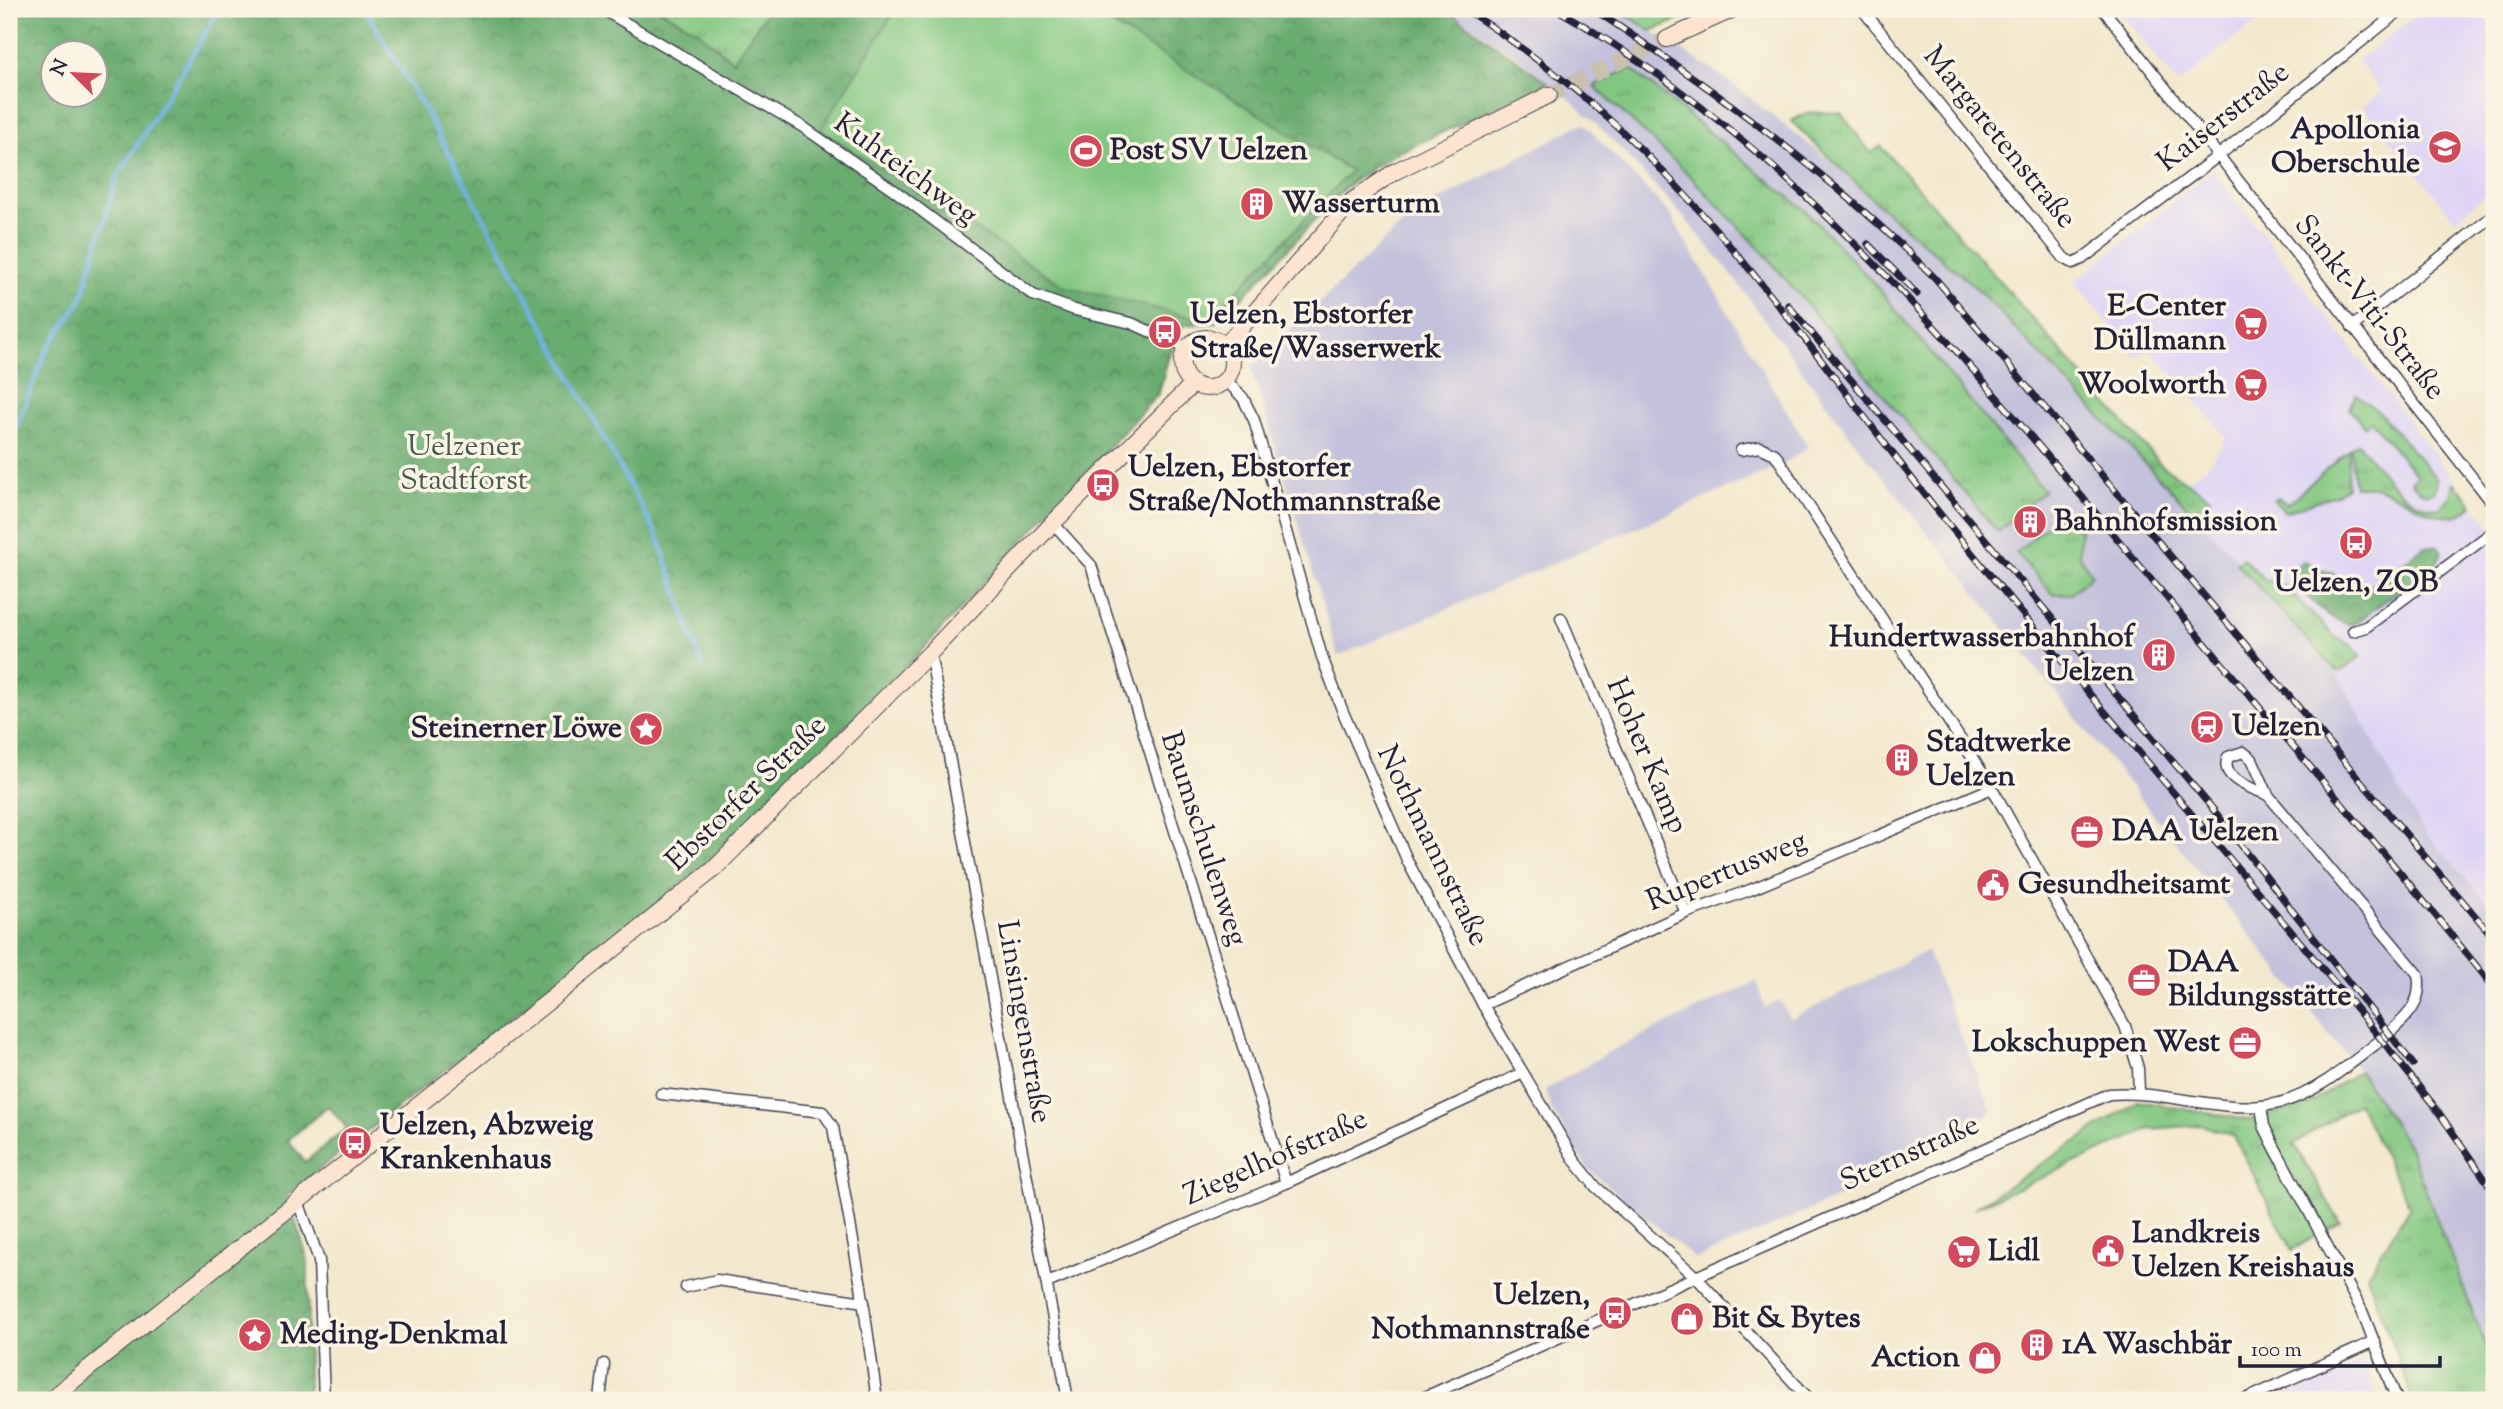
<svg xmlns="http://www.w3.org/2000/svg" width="2503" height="1409" viewBox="0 0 2503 1409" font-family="'Sorts Mill Goudy',serif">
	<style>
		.built { fill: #ded5f5 }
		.industrial { fill: #c3c1db }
		.grass { fill: url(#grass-tufts); stroke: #52745e; stroke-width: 2 }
		.forest { fill: url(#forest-crowns); stroke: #466755; stroke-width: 2; fill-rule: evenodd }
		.green { fill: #82c781; stroke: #52745e; stroke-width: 2 }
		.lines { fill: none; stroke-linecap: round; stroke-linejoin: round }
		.stream { stroke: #71b2e5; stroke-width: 4.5 }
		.secondary-tunnel { stroke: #c9c0b0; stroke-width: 16; stroke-dasharray: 16 8; stroke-linecap: butt }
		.minor-casing { stroke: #414051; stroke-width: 13 }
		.secondary-casing { stroke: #414051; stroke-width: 18 }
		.minor { stroke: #fff; stroke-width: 10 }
		.secondary { stroke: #fde4d1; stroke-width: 16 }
		.rail-casing { stroke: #22223b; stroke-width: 7 }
		.rail { stroke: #fcf5e5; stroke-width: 4.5; stroke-dasharray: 13; stroke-linecap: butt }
		.labels { text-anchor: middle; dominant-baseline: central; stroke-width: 7; stroke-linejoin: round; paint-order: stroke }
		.street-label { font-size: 30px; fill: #22223b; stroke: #fcf5e5 }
		.poi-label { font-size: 30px; font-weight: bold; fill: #22223b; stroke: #fcf5e5; text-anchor: start }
		.park-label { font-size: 30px; fill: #445c54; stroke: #fcf5e5 }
	</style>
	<defs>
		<pattern id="grass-tufts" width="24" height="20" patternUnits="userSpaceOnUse" patternTransform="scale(1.75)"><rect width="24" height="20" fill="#82c781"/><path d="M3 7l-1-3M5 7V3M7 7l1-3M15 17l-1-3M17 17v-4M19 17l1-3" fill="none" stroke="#6aa16b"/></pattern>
		<pattern id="forest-crowns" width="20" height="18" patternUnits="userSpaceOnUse" patternTransform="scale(1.75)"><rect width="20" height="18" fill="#69ac6f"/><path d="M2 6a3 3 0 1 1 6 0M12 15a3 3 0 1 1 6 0" fill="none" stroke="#568c5c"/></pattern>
	</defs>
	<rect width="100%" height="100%" fill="#fcf5e5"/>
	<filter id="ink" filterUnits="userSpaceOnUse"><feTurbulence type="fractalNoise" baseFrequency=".0143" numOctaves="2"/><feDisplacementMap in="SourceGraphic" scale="14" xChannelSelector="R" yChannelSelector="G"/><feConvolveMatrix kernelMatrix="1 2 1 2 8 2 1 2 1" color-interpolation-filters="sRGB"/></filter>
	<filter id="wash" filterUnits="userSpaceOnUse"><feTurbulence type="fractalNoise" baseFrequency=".00686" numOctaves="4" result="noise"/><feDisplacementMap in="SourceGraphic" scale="28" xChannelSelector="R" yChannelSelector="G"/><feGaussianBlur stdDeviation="1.57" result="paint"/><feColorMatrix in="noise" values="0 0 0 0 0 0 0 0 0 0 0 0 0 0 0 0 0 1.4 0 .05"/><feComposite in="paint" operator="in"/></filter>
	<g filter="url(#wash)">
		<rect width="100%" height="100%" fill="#f3e8cd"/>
		<g class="built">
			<polygon points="2118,9 2272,9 2178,84"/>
			<polygon points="2425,9 2478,9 2494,29 2494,187 2455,220 2363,107 2382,92 2357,61"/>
			<polygon points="2213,170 2494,531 2494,910 2425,833 2395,782 2236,563 2173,490 2206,468 2227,438 2150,349 2136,357 2074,282"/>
			<polygon points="2364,1359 2378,1400 2273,1400 2325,1379"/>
		</g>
		<g class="industrial">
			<polygon points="1445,9 1618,9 1719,74 1942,248 2173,490 2336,670 2395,782 2425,833 2494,910 2494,1367 2409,1147 2359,1071 1850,436 1725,266 1675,207 1597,124 1568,98 1512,53"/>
			<polygon points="1583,123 1669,213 1808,447 1782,465 1338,656 1251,367 1413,214"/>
			<polygon points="1927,951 1992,1112 1874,1182 1696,1259 1588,1169 1551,1109 1545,1090 1610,1051 1756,981 1765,1008 1780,1000 1790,1019"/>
		</g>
		<g class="grass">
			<polygon points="658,9 769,9 733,62 698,31"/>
			<polygon points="1630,68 1805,210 1873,282 2044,491 1998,532 1762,251 1683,169 1594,86"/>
			<polygon points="1809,112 1841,113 1871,153 1881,146 2161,465 2211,498 2192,512 1975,287 1880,206 1791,121"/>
			<polygon points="2356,394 2379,412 2437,479 2435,491 2429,494 2421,492 2411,482 2417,476 2371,421 2364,426 2349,408"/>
			<path d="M 2358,443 C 2379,468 2402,506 2439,509 L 2451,496 L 2454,482 L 2473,505 C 2446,536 2406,495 2377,488 C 2370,486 2361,487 2354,487 L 2351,448 Z"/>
			<polygon points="2349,450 2347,487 2335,495 2285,512 2274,499 2278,497 2287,504"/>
			<polygon points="2062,512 2080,530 2079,555 2092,575 2071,594 2053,594 2016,553"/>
			<polygon points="2243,558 2265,580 2283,585 2336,638 2351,645 2361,656 2342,671 2336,670 2236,563"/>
			<polygon points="2359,1071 2409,1147 2494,1367 2494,1400 2413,1400 2367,1275 2410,1207 2358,1103 2294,1144 2340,1222 2292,1250 2234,1136 2201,1125 2150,1129 1974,1208 2138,1101 2248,1120 2310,1104"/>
		</g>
		<g class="forest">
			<path d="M 9,9 L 658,9 L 698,31 L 733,61 L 769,9 L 896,9 L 822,131 L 1351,171 L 1087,9 L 1445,9 L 1549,83 L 1389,157 L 1365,173 L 1345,188 L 1227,314 L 1214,323 L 1183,325 L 1168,358 L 1159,393 L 924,648 L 709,862 L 287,1195 L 308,1260 L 308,1400 L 9,1400 ZM 52,52 L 94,52 L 94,94 L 52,94 ZM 328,1106 L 347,1128 L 305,1162 L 288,1140 Z"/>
			<path d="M 2425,546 L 2438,546 L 2442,552 L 2438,561 L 2353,625 C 2329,622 2305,597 2293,576 L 2296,567 L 2303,561 L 2361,587 L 2373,586 Z"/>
		</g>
		<g class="green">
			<polygon points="896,9 1087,9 1351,171 1208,321 1066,287 821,130"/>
			<polygon points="1618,9 1706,9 1651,31"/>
		</g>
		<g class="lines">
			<g class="stream">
				<polyline points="365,9 426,112 658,537 703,668"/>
				<polyline points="122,170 220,9"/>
				<polyline points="9,446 46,351 81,301 118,174"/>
			</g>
		</g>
	</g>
	<g filter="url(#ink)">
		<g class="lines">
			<polyline class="secondary-tunnel" points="1549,95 1667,39"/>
			<g class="minor-casing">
				<g id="minor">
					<polyline points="602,9 803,127 894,190 1033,295 1075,310 1131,323 1187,348"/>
					<polyline points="1862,9 2064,258 2073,263 2082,259 2218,156 2402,9"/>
					<polyline points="2103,9 2494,505"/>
					<polyline points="2352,327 2494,215"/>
					<polyline points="1226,380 1243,398 1254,420 1322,657 1343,712 1408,862 1483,1005 1575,1161 1596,1187 1696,1277 1810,1400"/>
					<polyline points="1741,450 1760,447 1775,454 1992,788 2125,1026 2138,1068 2139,1091"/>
					<polyline points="1053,523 1091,565 1286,1183"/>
					<polyline points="1561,618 1686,913"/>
					<polyline points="2353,631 2366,627 2494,531"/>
					<polyline points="930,653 1068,1400"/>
					<path d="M 2243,752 L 2252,759 L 2268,795 C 2252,788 2219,779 2228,757 Z"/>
					<polyline points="1483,1005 1686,913 1750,890 1992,788"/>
					<polyline points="661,1094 823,1112 833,1127 861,1286 877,1400"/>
					<polyline points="2261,1106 2264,1126 2274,1146 2362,1311 2397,1400"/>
					<polyline points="298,1201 319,1260 324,1400"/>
					<polyline points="1047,1283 1286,1183 1523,1073"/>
					<polyline points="686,1287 717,1280 864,1302"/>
					<polyline points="600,1400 604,1364"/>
					<path d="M 1418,1400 L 2109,1094 C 2164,1089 2228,1116 2279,1103 C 2316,1094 2353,1062 2382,1039 C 2404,1020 2424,1005 2418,974 L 2268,795"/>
					<polyline points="2244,1400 2375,1341"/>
				</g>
			</g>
			<g class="secondary-casing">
				<g id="secondary">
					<polyline points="1667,39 1734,9"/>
					<circle cx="1207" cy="363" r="25"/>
					<polyline points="1225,346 1352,201 1394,172 1549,95"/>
					<polyline points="49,1400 713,870 930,653 1053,523 1193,384"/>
				</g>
			</g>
			<use href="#minor" class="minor"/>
			<use href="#secondary" class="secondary"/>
			<g class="rail-casing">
				<g id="rail">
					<path d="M 1465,9 C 1517,43 1566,80 1611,121 C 1737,235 1838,388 1945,520 C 2083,690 2228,854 2368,1023 L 2435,1107 L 2494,1192"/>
					<path d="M 1556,9 C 1797,146 1975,370 2151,579 C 2265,716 2384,849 2494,988"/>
					<path d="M 1593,9 C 1715,90 1831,174 1935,278 L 2494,938"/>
					<polyline points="1868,244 1917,294"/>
					<polyline points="1788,305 2212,808 2413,1064"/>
				</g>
			</g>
			<use href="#rail" class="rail"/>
		</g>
	</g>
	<defs>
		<g id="school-disc" transform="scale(1.75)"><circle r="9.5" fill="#d1495b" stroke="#fcf5e5"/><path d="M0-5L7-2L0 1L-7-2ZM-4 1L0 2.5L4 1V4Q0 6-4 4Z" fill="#fff"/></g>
		<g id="stadium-disc" transform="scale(1.75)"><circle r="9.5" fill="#d1495b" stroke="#fcf5e5"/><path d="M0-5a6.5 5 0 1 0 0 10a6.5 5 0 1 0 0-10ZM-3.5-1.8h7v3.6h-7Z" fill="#fff"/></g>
		<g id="building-disc" transform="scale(1.75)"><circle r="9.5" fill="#d1495b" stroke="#fcf5e5"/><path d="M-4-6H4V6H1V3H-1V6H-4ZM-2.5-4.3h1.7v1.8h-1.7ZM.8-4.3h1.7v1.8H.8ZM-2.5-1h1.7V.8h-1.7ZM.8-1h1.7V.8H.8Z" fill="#fff"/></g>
		<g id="supermarket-disc" transform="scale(1.75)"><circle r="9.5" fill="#d1495b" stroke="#fcf5e5"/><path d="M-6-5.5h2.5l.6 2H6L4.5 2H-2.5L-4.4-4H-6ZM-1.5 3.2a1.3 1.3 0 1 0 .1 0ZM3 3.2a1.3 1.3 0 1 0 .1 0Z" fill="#fff"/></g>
		<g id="bus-disc" transform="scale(1.75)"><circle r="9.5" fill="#d1495b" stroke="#fcf5e5"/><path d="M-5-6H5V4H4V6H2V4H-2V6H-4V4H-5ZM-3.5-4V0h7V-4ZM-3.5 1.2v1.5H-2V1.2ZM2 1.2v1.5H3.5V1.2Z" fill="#fff"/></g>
		<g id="station-disc" transform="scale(1.75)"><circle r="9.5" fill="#d1495b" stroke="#fcf5e5"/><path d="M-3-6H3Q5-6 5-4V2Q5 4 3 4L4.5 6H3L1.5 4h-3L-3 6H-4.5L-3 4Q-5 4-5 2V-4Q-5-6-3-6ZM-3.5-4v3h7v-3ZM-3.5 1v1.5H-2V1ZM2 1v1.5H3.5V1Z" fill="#fff"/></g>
		<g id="sight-disc" transform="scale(1.75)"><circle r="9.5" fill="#d1495b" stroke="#fcf5e5"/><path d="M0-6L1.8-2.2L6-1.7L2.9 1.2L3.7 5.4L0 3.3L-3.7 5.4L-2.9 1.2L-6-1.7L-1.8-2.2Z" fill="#fff"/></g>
		<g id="office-disc" transform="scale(1.75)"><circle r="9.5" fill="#d1495b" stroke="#fcf5e5"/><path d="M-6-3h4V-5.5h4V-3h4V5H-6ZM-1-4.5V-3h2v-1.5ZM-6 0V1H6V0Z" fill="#fff"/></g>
		<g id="civic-disc" transform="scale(1.75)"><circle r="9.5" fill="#d1495b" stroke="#fcf5e5"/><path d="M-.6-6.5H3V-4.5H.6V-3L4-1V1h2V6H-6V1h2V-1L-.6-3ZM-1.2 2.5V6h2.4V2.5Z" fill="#fff"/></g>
		<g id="shop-disc" transform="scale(1.75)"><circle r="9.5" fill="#d1495b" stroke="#fcf5e5"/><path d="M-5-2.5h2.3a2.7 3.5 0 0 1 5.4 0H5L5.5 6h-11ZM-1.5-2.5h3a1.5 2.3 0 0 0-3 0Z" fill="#fff"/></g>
	</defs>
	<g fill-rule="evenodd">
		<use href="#school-disc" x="2445" y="147"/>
		<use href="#stadium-disc" x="1086" y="151"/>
		<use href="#building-disc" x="1257" y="204"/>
		<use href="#supermarket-disc" x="2251" y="324"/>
		<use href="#bus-disc" x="1165" y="332"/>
		<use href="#supermarket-disc" x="2251" y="385"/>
		<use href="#bus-disc" x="1103" y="485"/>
		<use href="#building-disc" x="2030" y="522"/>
		<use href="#bus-disc" x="2356" y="543"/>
		<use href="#building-disc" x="2159" y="655"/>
		<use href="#station-disc" x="2207" y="727"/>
		<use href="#sight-disc" x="646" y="729"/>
		<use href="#building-disc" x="1902" y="760"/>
		<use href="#office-disc" x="2087" y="832"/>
		<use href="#civic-disc" x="1993" y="885"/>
		<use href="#office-disc" x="2144" y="980"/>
		<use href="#office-disc" x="2245" y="1043"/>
		<use href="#bus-disc" x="355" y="1143"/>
		<use href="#civic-disc" x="2108" y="1251"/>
		<use href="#supermarket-disc" x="1964" y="1252"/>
		<use href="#bus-disc" x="1615" y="1313"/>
		<use href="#shop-disc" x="1687" y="1319"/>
		<use href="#sight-disc" x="255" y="1335"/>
		<use href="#building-disc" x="2037" y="1345"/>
		<use href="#shop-disc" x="1985" y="1358"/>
	</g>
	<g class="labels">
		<g class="street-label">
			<text transform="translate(2224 118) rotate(-38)">Kaiserstraße</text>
			<text transform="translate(1999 138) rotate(51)">Margaretenstraße</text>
			<text transform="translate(905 170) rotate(36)">Kuhteichweg</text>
			<text transform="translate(2369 308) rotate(52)">Sankt-Viti-Straße</text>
			<text transform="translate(1646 756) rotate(67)">Hoher Kamp</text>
			<text transform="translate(747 794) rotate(-44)">Ebstorfer Straße</text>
			<text transform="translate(1203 839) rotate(72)">Baumschulenweg</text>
			<text transform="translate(1432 846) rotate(64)">Nothmannstraße</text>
			<text transform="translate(1727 872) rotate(-22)">Rupertusweg</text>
			<text transform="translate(1023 1022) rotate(80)">Linsingenstraße</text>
			<text transform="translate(1910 1154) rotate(-24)">Sternstraße</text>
			<text transform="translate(1276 1158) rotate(-24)">Ziegelhofstraße</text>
		</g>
		<g class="poi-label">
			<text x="2420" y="130" text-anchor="end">Apollonia<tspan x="2420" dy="34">Oberschule</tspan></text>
			<text x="1110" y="151">Post SV Uelzen</text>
			<text x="1282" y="204">Wasserturm</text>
			<text x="2226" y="307" text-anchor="end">E-Center<tspan x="2226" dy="34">Düllmann</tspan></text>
			<text x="1190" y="315">Uelzen, Ebstorfer<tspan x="1190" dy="34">Straße/Wasserwerk</tspan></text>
			<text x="2226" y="385" text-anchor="end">Woolworth</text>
			<text x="1128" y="468">Uelzen, Ebstorfer<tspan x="1128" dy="34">Straße/Nothmannstraße</tspan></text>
			<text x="2054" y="522">Bahnhofsmission</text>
			<text x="2356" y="583" text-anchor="middle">Uelzen, ZOB</text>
			<text x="2134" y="638" text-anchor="end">Hundertwasserbahnhof<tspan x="2134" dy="34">Uelzen</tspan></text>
			<text x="2232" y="727">Uelzen</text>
			<text x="622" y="729" text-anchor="end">Steinerner Löwe</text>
			<text x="1926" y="743">Stadtwerke<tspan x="1926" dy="34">Uelzen</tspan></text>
			<text x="2112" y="832">DAA Uelzen</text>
			<text x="2018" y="885">Gesundheitsamt</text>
			<text x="2168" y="963">DAA<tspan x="2168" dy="34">Bildungsstätte</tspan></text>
			<text x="2220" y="1043" text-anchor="end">Lokschuppen West</text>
			<text x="380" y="1126">Uelzen, Abzweig<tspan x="380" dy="34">Krankenhaus</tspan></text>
			<text x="2132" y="1234">Landkreis<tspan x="2132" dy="34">Uelzen Kreishaus</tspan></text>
			<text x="1988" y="1252">Lidl</text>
			<text x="1590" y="1296" text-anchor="end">Uelzen,<tspan x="1590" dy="34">Nothmannstraße</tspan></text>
			<text x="1712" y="1319">Bit &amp; Bytes</text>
			<text x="280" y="1335">Meding-Denkmal</text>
			<text x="2062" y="1345">1A Waschbär</text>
			<text x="1960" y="1358" text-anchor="end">Action</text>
		</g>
		<g class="park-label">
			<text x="464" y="447">Uelzener<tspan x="464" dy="34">Stadtforst</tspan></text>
		</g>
	</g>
	<rect width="2503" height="1409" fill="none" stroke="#fcf5e5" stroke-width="35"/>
	<g transform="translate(74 74) rotate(294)"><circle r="33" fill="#fcf5e5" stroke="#a5a1a1" stroke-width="2"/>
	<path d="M0-5L12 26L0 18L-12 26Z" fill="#d1495b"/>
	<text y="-10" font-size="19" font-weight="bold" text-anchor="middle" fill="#22223b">N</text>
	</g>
	<path d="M2240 1356v10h200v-10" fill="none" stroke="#22223b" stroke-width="3.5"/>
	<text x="2251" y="1356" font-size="21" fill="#22223b" stroke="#fcf5e5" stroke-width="5" paint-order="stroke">100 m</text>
</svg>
